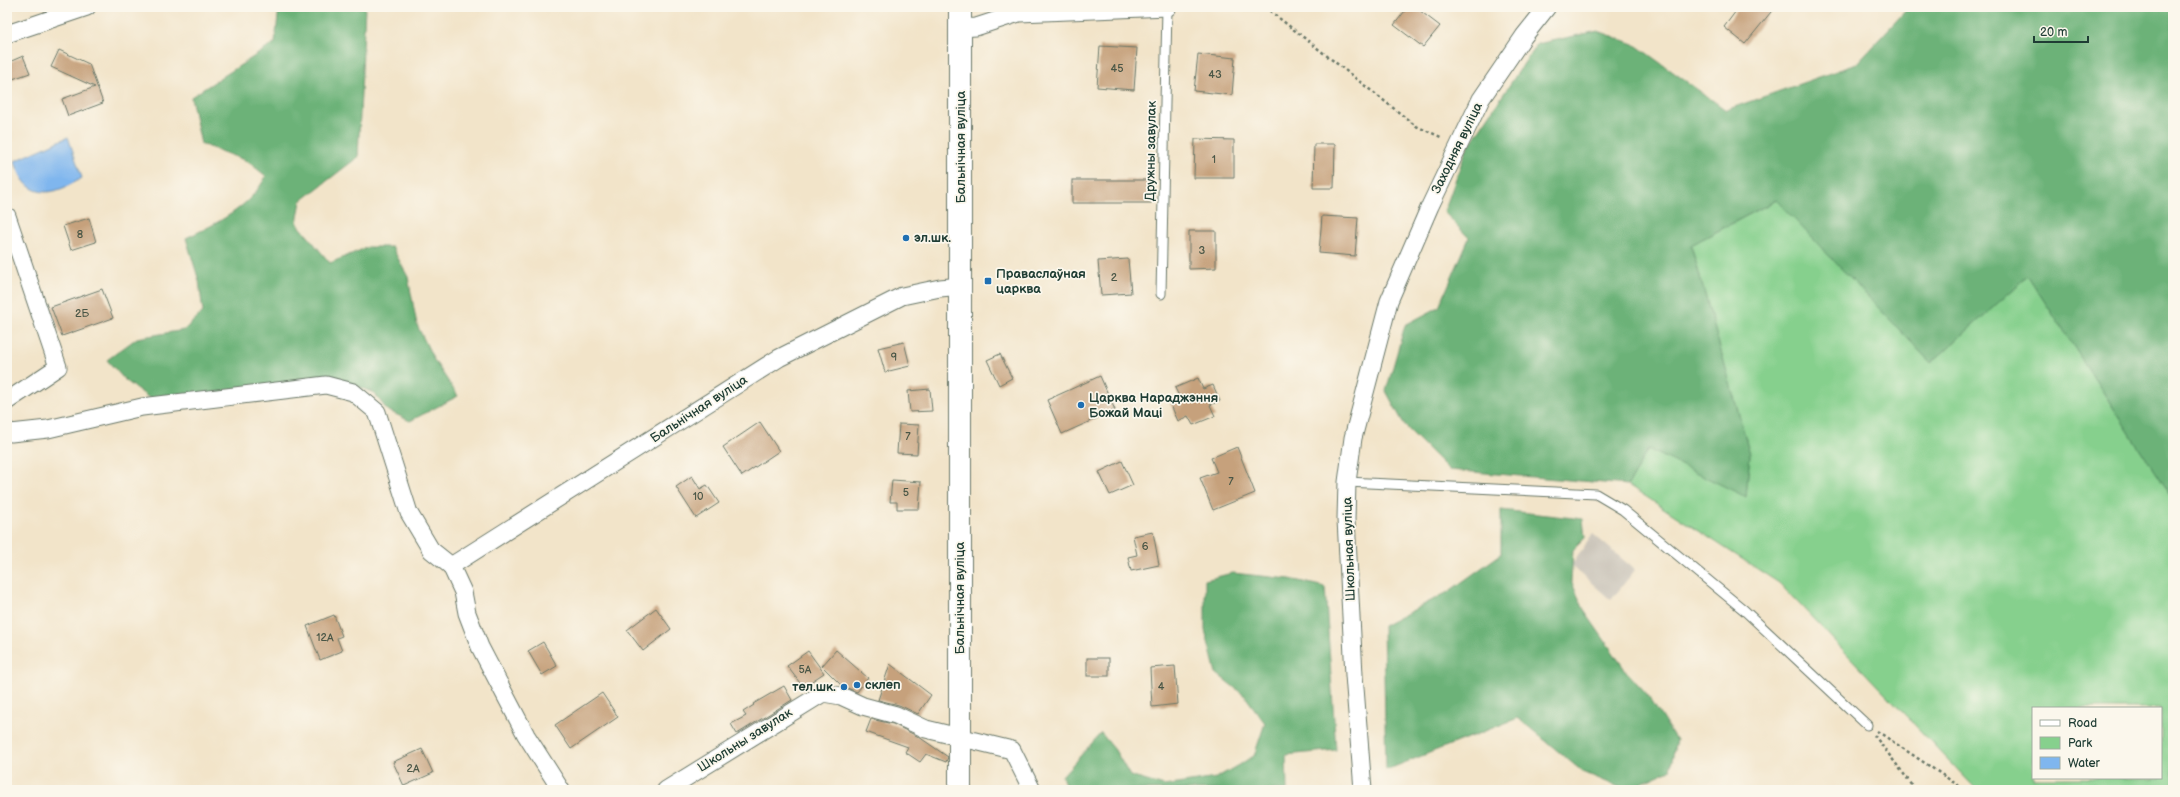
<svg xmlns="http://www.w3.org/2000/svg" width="2180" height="797" viewBox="0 0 2180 797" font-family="'Balsamiq Sans',sans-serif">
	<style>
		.industrial { fill: #c9c3b8 }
		.green { fill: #86d08d; stroke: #528660; fill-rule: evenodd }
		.forest { fill: #6cb278; stroke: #467856 }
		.water { fill: #7fb6ee; stroke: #4f7a91 }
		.building { fill: #c6a17b }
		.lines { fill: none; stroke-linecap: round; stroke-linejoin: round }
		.service-casing { stroke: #697768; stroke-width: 11 }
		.minor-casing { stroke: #697768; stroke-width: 19 }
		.tertiary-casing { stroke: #697768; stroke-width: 24 }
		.path { stroke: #697768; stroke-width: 2.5; stroke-dasharray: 3 3; stroke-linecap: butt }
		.service { stroke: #fff; stroke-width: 9 }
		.minor { stroke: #fff; stroke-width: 17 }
		.tertiary { stroke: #fff; stroke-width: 22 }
		.poi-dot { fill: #1f6fb2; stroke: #fbf7ec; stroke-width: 1.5 }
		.labels { text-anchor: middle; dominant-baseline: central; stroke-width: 3.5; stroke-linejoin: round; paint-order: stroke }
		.number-label { font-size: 11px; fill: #495646 }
		.street-label { font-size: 13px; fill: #1f3d34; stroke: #fbf7ec }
		.poi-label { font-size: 13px; font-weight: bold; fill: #1f3d34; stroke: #fbf7ec; text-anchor: start }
	</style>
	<rect width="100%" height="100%" fill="#fbf7ec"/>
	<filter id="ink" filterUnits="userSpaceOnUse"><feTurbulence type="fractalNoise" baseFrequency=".025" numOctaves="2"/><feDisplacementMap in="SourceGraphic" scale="8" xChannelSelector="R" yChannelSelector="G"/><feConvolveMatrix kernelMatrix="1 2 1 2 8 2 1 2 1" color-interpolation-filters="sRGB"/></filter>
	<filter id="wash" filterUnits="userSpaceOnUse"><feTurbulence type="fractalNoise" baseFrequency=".012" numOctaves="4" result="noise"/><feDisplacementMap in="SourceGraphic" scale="16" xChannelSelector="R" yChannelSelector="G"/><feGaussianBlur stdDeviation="0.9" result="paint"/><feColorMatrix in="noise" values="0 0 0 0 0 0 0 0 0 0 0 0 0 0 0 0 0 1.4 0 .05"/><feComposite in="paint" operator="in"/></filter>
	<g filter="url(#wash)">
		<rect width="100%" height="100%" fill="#f2e4c9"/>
		<polygon class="industrial" points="1593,534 1635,570 1611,600 1571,565"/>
		<path class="green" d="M 1777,200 L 1931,363 L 2028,276 L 2173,500 L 2173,790 L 1977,790 L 1779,583 L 1628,485 L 1648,449 L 1746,496 L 1750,454 L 1691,245 ZM 2033,708 L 2161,708 L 2161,778 L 2033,778 Z"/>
		<g class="forest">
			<path d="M 279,7 L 365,7 L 358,157 L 301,201 L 297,223 L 330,263 L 368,247 L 392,247 L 408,277 L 417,325 L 434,360 L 458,396 L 410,421 L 387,410 L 374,393 L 342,380 L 152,400 L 125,380 L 107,360 L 137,338 L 184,330 L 203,312 L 199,281 L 186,238 C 216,224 251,207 266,176 L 247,161 L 201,144 L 191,97 L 275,43 Z"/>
			<polygon points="1909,7 2173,7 2173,500 2028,276 1931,363 1776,200 1691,245 1750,454 1746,497 1648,449 1628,485 1449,470 1405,426 1386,391 1405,325 1439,307 1469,238 1444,212 1466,150 1537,44 1598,31 1634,44 1726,110 1856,64"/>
			<polygon points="1501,510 1583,519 1585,538 1573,550 1571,581 1585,612 1626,671 1647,694 1676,740 1670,770 1626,790 1583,772 1518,718 1386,770 1383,626 1448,592 1501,554"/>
			<polygon points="1232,573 1290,579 1325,587 1336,750 1286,755 1287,790 1067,790 1062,776 1101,733 1115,750 1130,776 1164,786 1216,778 1254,756 1265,723 1245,696 1216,673 1205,630 1205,580"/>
		</g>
		<path class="water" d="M 68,137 L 82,178 C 52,197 26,201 15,161 Z"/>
		<g id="blocks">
			<g class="building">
				<polygon points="1408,7 1415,7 1440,26 1423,47 1394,25"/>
				<polygon points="1739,7 1775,7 1745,44 1724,27"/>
				<polygon points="1100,46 1137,48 1134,90 1097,87"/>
				<polygon points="59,50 89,64 103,103 68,116 62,99 95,87 51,67"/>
				<polygon points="1198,54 1235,58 1232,95 1194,91"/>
				<polygon points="23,56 30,73 7,81 7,63"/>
				<polygon points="1195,139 1234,140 1234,178 1194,178"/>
				<polygon points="1314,144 1335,144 1334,188 1313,188"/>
				<rect x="1072" y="180" width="79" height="23"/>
				<polygon points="1322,216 1358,218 1355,256 1319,253"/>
				<polygon points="89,218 96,242 71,250 63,226"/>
				<polygon points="1189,231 1216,231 1216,268 1189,269"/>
				<polygon points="1128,259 1131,293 1101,295 1098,261"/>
				<polygon points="102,289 113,318 62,336 51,307"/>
				<polygon points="904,342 910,366 885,372 878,348"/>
				<polygon points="1000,354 1012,378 999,385 987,360"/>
				<polygon points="1100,376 1115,410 1062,434 1047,400"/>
				<polygon points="1198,378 1203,389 1213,385 1220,401 1210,405 1215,416 1193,425 1188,416 1178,421 1170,403 1180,398 1175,388"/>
				<polygon points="930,389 932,411 910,412 908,391"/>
				<polygon points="760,422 779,451 742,476 723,447"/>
				<polygon points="899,424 919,425 917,454 897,453"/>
				<polygon points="1237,447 1255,493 1213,510 1200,478 1217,472 1211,458"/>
				<polygon points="1122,461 1133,485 1110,495 1099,472"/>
				<polygon points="692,476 700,489 707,485 719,503 696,518 676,487"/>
				<polygon points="892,480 921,482 919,509 897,509 897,502 890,502"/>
				<polygon points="1153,532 1159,565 1131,571 1128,557 1137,555 1133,536"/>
				<polygon points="656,608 671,629 643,651 627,630"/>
				<polygon points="334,615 342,636 337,638 342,651 320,660 307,626"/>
				<polygon points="543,642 557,666 542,675 528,651"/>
				<polygon points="836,650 868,678 857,692 842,686 822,666"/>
				<polygon points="808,651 824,673 803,687 787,666"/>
				<rect x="1087" y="658" width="22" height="18"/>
				<polygon points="890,664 931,695 918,714 899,705 878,700"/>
				<polygon points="1175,666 1178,704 1152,707 1150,668"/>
				<polygon points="784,686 792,700 737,734 731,724 746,716 743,712 754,705 753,704"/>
				<polygon points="602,693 618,717 571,749 555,725"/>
				<polygon points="871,719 893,724 919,737 948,757 946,762 926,754 920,762 905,752 908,747 866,732"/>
				<polygon points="422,749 433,773 404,786 393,762"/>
			</g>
		</g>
	</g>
	<g filter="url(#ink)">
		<use href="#blocks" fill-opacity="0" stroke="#697768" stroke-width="1"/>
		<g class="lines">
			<g class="service-casing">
				<g id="service">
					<polyline points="1161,294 1167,8"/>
					<polyline points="1347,482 1596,494 1623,510 1744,610 1867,725"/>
				</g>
			</g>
			<g class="minor-casing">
				<g id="minor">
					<polyline points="960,28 976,27 1019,13 1168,7"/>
					<polyline points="7,34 87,7"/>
					<polyline points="7,216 58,367 7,401"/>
					<polyline points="7,430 11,433 48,429 142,407 326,385 353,392 377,412 409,513 431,550 451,566 463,592 467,613 480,647 526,735 561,790"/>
					<polyline points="451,566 779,358 902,296 940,288 961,286"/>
					<polyline points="666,790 823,693 841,696 863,706 896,715 926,729 1012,750 1032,790"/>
					<polyline points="1363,790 1354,675 1346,519 1347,482 1353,438 1389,301 1430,206 1481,99 1524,36 1547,7"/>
				</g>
			</g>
			<g class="tertiary-casing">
				<polyline id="tertiary" points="960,790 960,7"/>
			</g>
			<g class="path">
				<polyline points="1265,7 1416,126 1443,138"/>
				<polyline points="1877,731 1965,790"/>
				<polyline points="1874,735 1916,790"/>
			</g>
			<use href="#service" class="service"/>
			<use href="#minor" class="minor"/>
			<use href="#tertiary" class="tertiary"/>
		</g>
	</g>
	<g class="poi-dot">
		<circle cx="906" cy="238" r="4"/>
		<rect x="984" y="277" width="8" height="8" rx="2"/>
		<circle cx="1081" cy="405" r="4"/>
		<circle cx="857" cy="685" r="4"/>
		<circle cx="844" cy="687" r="4"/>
	</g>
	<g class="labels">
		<g class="number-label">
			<text x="1117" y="68">45</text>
			<text x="1215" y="74">43</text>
			<text x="1214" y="159">1</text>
			<text x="80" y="234">8</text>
			<text x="1202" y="250">3</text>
			<text x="1114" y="277">2</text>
			<text x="82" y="313">2Б</text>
			<text x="894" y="357">9</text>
			<text x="908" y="436">7</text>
			<text x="1231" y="481">7</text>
			<text x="906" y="492">5</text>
			<text x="698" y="496">10</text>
			<text x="1145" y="546">6</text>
			<text x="325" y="637">12А</text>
			<text x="805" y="669">5А</text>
			<text x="1161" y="686">4</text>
			<text x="413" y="768">2А</text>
		</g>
		<g class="street-label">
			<text transform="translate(961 147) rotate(-90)">Бальнічная вуліца</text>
			<text transform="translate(1457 148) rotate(-64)">Заходняя вуліца</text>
			<text transform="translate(1151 151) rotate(-89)">Дружны завулак</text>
			<text transform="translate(699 409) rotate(-33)">Бальнічная вуліца</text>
			<text transform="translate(1349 549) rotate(-92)">Школьная вуліца</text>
			<text transform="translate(960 598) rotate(-90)">Бальнічная вуліца</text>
			<text transform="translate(745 740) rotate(-32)">Школьны завулак</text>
		</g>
		<g class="poi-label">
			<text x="914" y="238">эл.шк.</text>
			<text x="996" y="274">Праваслаўная<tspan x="996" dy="15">царква</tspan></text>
			<text x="1089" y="398">Царква Нараджэння<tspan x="1089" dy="15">Божай Маці</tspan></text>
			<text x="865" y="685">склеп</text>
			<text x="836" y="687" text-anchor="end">тел.шк.</text>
		</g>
	</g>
	<rect width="2180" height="797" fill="none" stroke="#fbf7ec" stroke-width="24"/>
	<rect x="2032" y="707" width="130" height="72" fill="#fbf7ec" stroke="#a3ada2"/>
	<rect x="2040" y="720" width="20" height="6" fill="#ffffff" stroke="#a3ada2"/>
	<text x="2068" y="727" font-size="12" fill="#1f3d34">Road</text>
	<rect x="2040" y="737" width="20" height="12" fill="#86d08d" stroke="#a3ada2"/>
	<text x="2068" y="747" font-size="12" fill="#1f3d34">Park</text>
	<rect x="2040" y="757" width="20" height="12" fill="#7fb6ee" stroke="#a3ada2"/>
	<text x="2068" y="767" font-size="12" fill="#1f3d34">Water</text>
	<path d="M2034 36v6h54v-6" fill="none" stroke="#1f3d34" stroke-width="2"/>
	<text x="2040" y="36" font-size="12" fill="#1f3d34" stroke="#fbf7ec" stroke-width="3" paint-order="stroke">20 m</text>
</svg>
